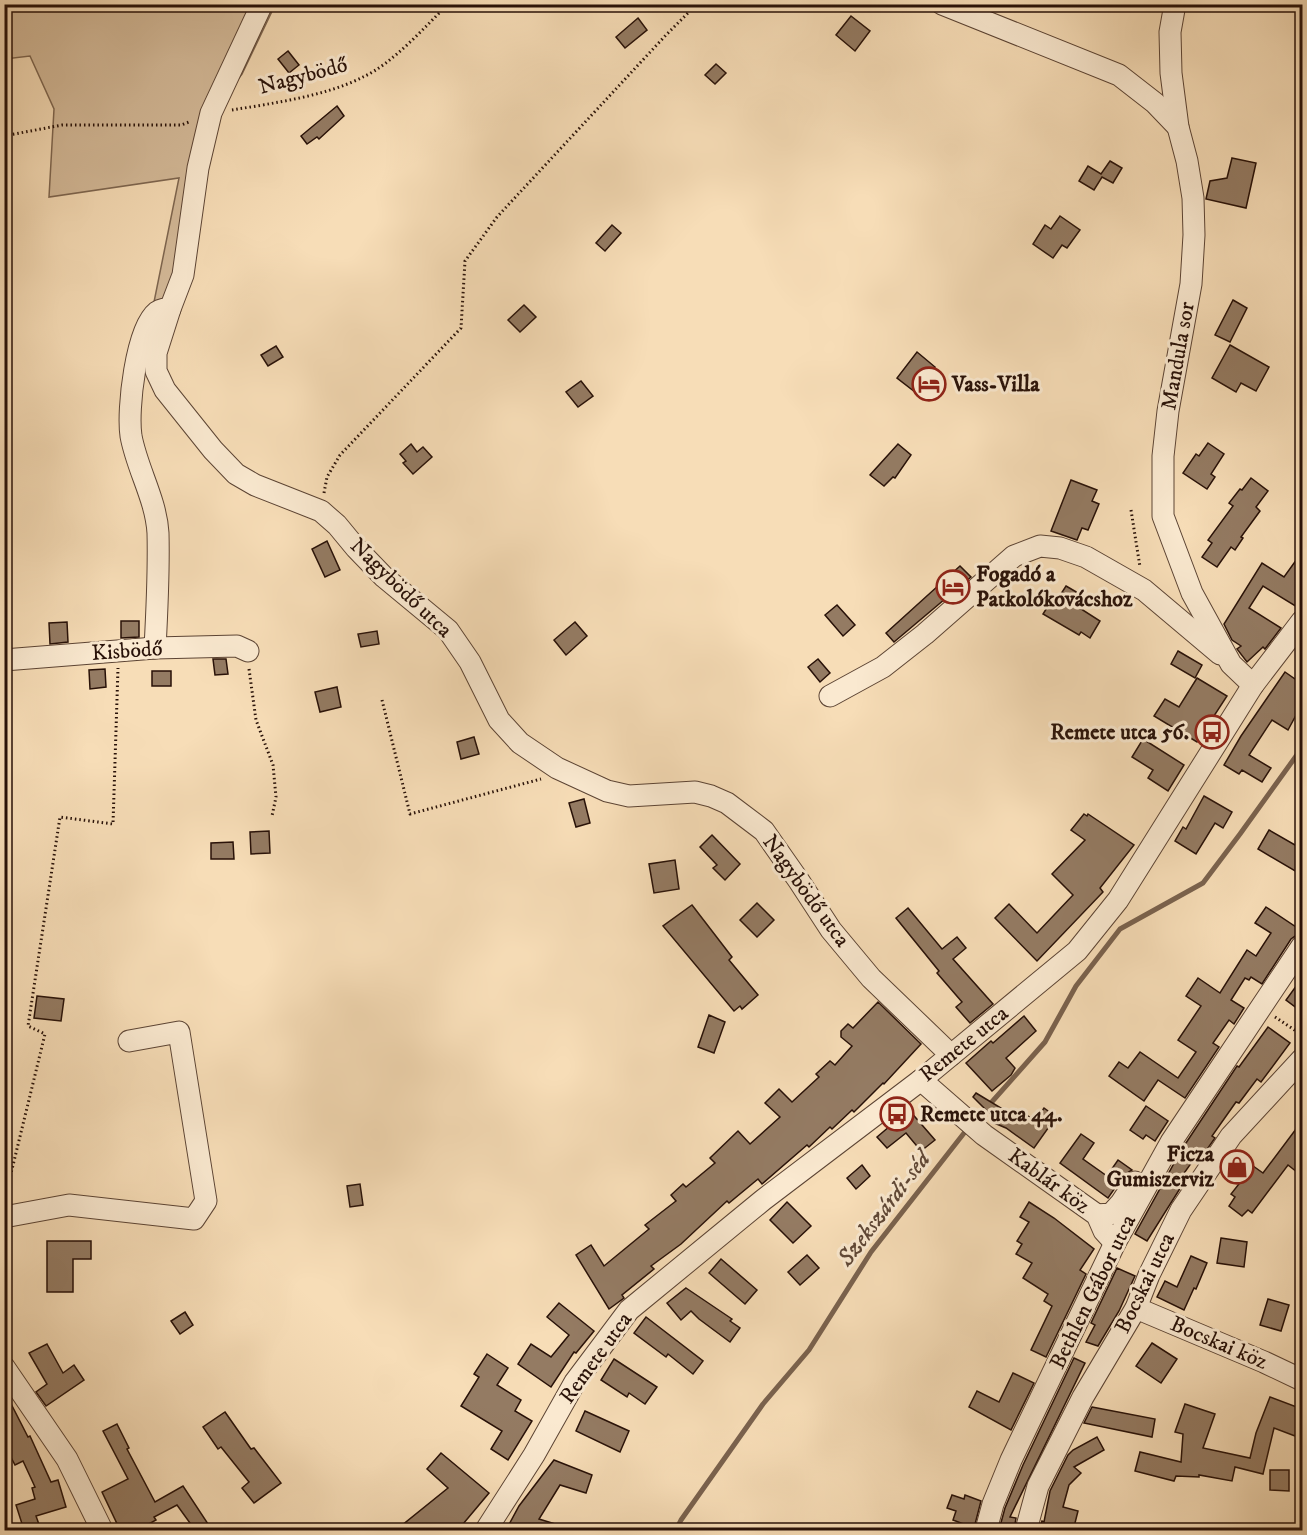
<svg xmlns="http://www.w3.org/2000/svg" width="1307" height="1535" viewBox="0 0 1307 1535" font-family="'IM FELL DW Pica',serif">
	<style>
		.green { fill: #d4ba99; stroke: #7e6650; stroke-width: 1.5 }
		.lines { fill: none; stroke-linecap: round; stroke-linejoin: round }
		.stream { stroke: #7a624e; stroke-width: 5 }
		.building { fill: #947b63; stroke: #281108; stroke-width: 1.5 }
		.minor-casing { stroke: #5c4434; stroke-width: 23 }
		.path { stroke: #281108; stroke-width: 3; stroke-dasharray: 1.5 3; stroke-linecap: butt }
		.minor { stroke: #fae9d0; stroke-width: 21 }
		.labels { text-anchor: middle; dominant-baseline: central; stroke-width: 6; stroke-linejoin: round; paint-order: stroke }
		.street-label { font-size: 22px; fill: #281108; stroke: #fae9d0 }
		.poi-label { font-size: 22px; font-weight: bold; fill: #281108; stroke: #fae9d0; text-anchor: start }
		.water-label { font-size: 24px; font-style: italic; fill: #5f4736; stroke: #fae9d0 }
	</style>
	<rect width="100%" height="100%" fill="#f7ddb7"/>
	<filter id="stains"><feTurbulence type="fractalNoise" baseFrequency=".00333" numOctaves="4"/><feColorMatrix values="0 0 0 0 .2 0 0 0 0 .09 0 0 0 0 .02 0 0 0 .5 -.17"/></filter>
	<radialGradient id="worn" r=".72"><stop offset=".6" stop-color="#630" stop-opacity="0"/><stop offset="1" stop-color="#630" stop-opacity=".3"/></radialGradient>
	<polygon class="green" points="4,5 275,5 242,74 201,126 168,298 154,302 179,178 49,197 54,109 30,56 5,59"/>
	<g class="lines">
		<g class="stream">
			<polyline points="974,1122 1045,1042 1076,986 1120,929 1203,883 1240,834 1299,752 1302,741"/>
			<polyline points="676,1530 681,1520 763,1404 809,1350 871,1252 968,1128"/>
		</g>
	</g>
	<g class="building">
		<polygon points="851,16 870,31 855,51 836,35"/>
		<polygon points="638,18 647,30 625,48 616,37"/>
		<polygon points="288,51 299,65 289,73 278,59"/>
		<polygon points="716,64 726,73 715,84 705,75"/>
		<polygon points="337,106 344,116 319,139 317,137 307,144 301,136"/>
		<polygon points="1232,158 1256,163 1246,208 1206,199 1210,181 1227,178"/>
		<polygon points="1110,161 1122,168 1113,183 1102,177 1094,190 1079,181 1088,166 1101,174"/>
		<polygon points="1060,216 1080,230 1067,248 1062,245 1053,258 1033,244 1045,225 1051,229"/>
		<polygon points="612,225 621,233 605,251 596,243"/>
		<polygon points="1233,300 1247,308 1230,342 1215,335"/>
		<polygon points="524,305 536,317 520,332 508,320"/>
		<polygon points="1230,345 1269,367 1256,391 1241,383 1236,392 1212,378"/>
		<polygon points="276,346 283,357 268,366 261,355"/>
		<polygon points="917,352 935,367 915,392 897,378"/>
		<polygon points="581,381 593,396 578,407 566,392"/>
		<polygon points="1208,443 1224,454 1211,474 1215,477 1207,489 1183,473 1196,454 1199,456"/>
		<polygon points="411,444 417,452 423,447 432,457 413,474 403,463 406,461 400,454"/>
		<polygon points="898,444 911,455 895,478 893,477 884,486 870,475"/>
		<polygon points="1251,478 1268,491 1256,507 1260,511 1241,537 1243,538 1235,550 1231,547 1217,567 1202,557 1212,543 1208,540 1233,506 1229,503 1240,489 1242,490"/>
		<polygon points="1071,480 1097,490 1092,501 1099,504 1088,530 1082,528 1077,540 1051,531"/>
		<polygon points="327,541 340,570 325,577 312,549"/>
		<polygon points="1302,552 1302,598 1297,607 1263,586 1249,608 1281,628 1265,649 1263,647 1247,662 1237,649 1241,646 1232,640 1224,624 1262,563 1284,577"/>
		<polygon points="960,566 971,577 894,642 886,633"/>
		<polygon points="1066,586 1085,597 1078,607 1100,621 1090,638 1081,632 1079,635 1043,614 1055,595 1059,597"/>
		<polygon points="837,605 855,625 843,636 825,615"/>
		<polygon points="121,621 139,621 139,637 121,638"/>
		<polygon points="67,622 68,642 50,644 49,623"/>
		<polygon points="575,622 587,636 566,655 554,640"/>
		<polygon points="377,631 379,644 361,647 358,634"/>
		<polygon points="1178,651 1202,665 1195,678 1171,664"/>
		<polygon points="213,659 226,659 228,674 215,675"/>
		<polygon points="818,659 830,673 820,682 808,667"/>
		<polygon points="105,669 106,687 90,689 89,670"/>
		<rect x="152" y="671" width="19" height="15"/>
		<polygon points="1285,672 1302,684 1302,704 1288,730 1272,720 1249,755 1271,768 1262,782 1242,770 1239,774 1224,765 1241,736"/>
		<polygon points="1197,678 1227,696 1197,742 1154,716 1165,699 1179,707"/>
		<polygon points="337,687 341,707 320,712 315,692"/>
		<polygon points="474,737 479,754 461,759 457,742"/>
		<polygon points="1143,739 1184,765 1168,791 1148,778 1153,770 1132,757"/>
		<polygon points="1204,796 1232,812 1223,828 1215,823 1196,854 1175,841 1183,827 1186,829"/>
		<polygon points="584,799 590,823 576,827 569,803"/>
		<polygon points="1084,814 1087,816 1088,814 1134,845 1100,888 1103,892 1037,961 995,918 1009,904 1037,933 1073,895 1052,874 1085,840 1071,830"/>
		<polygon points="1269,830 1302,849 1302,875 1258,849"/>
		<polygon points="269,831 270,853 251,854 250,832"/>
		<polygon points="712,835 740,864 725,880 713,868 717,865 700,847"/>
		<polygon points="233,842 234,859 211,859 211,843"/>
		<polygon points="675,860 679,889 654,893 649,864"/>
		<polygon points="757,903 774,920 757,937 740,920"/>
		<polygon points="692,905 732,957 729,960 758,995 742,1009 740,1006 734,1011 663,926"/>
		<polygon points="1266,907 1302,931 1291,939 1262,984 1251,977 1249,980 1245,978 1231,1000 1244,1008 1234,1024 1229,1020 1213,1043 1219,1047 1185,1098 1158,1080 1144,1101 1109,1076 1119,1062 1128,1068 1140,1052 1178,1078 1196,1052 1178,1040 1201,1006 1186,996 1198,978 1220,993 1247,950 1256,956 1271,933 1255,923"/>
		<polygon points="908,908 942,949 957,937 966,948 953,959 993,1004 970,1023 956,1007 962,1002 937,973 939,971 896,918"/>
		<polygon points="1302,978 1302,1012 1286,1000"/>
		<polygon points="37,996 64,999 61,1021 34,1018"/>
		<polygon points="878,1002 921,1044 884,1084 883,1083 854,1112 852,1110 832,1129 830,1127 809,1147 807,1145 762,1184 758,1179 729,1203 727,1201 681,1244 651,1266 654,1269 622,1295 624,1298 609,1309 576,1255 591,1245 604,1266 649,1229 645,1225 676,1201 671,1195 683,1184 686,1187 715,1163 710,1158 738,1131 750,1144 780,1117 765,1103 779,1089 792,1102 819,1077 816,1074 830,1061 835,1065 852,1046 841,1037 841,1031 848,1024 853,1028"/>
		<polygon points="709,1015 725,1022 714,1053 698,1047"/>
		<polygon points="1024,1016 1036,1031 1006,1058 1015,1068 1011,1075 992,1091 966,1063 991,1041 993,1043"/>
		<polygon points="1268,1027 1290,1043 1261,1082 1257,1079 1239,1103 1236,1102 1212,1136 1215,1138 1203,1155 1199,1152 1182,1176 1186,1179 1147,1241 1135,1234 1182,1149 1237,1066 1239,1067"/>
		<polygon points="976,1093 1024,1122 1028,1116 1035,1121 1044,1108 1056,1117 1034,1148 1006,1128 992,1122 994,1118 973,1097"/>
		<polygon points="1146,1106 1168,1121 1155,1141 1146,1135 1143,1139 1130,1130"/>
		<polygon points="909,1110 935,1140 921,1151 906,1133 887,1148 877,1137"/>
		<polygon points="1302,1121 1302,1176 1288,1165 1252,1213 1248,1210 1242,1216 1229,1206 1235,1197 1231,1194 1253,1166 1263,1173"/>
		<polygon points="1081,1134 1094,1143 1083,1159 1107,1176 1118,1160 1132,1170 1124,1175 1108,1198 1060,1163"/>
		<polygon points="862,1165 870,1176 856,1189 847,1178"/>
		<polygon points="360,1184 363,1205 350,1207 347,1186"/>
		<polygon points="787,1202 811,1226 793,1243 770,1220"/>
		<polygon points="1029,1202 1054,1218 1094,1249 1080,1270 1086,1274 1046,1357 1031,1350 1052,1306 1044,1301 1048,1294 1023,1278 1032,1263 1016,1254 1022,1244 1017,1241 1029,1222 1020,1217"/>
		<polygon points="1221,1238 1247,1242 1244,1267 1217,1263"/>
		<polygon points="47,1241 91,1241 91,1259 73,1259 73,1292 47,1292"/>
		<polygon points="807,1255 819,1268 800,1285 788,1272"/>
		<polygon points="1191,1256 1207,1263 1196,1289 1194,1288 1184,1310 1157,1297 1165,1281 1177,1287"/>
		<polygon points="721,1259 757,1290 745,1304 709,1273"/>
		<polygon points="1117,1268 1135,1276 1119,1311 1098,1346 1086,1342 1095,1325 1091,1323"/>
		<polygon points="686,1288 732,1319 730,1321 740,1328 730,1342 699,1319 691,1311 681,1320 667,1303"/>
		<polygon points="1268,1299 1289,1305 1281,1331 1260,1325"/>
		<polygon points="559,1303 594,1331 576,1353 574,1352 551,1387 518,1364 531,1344 551,1357 569,1335 547,1317"/>
		<polygon points="185,1312 193,1325 180,1334 171,1321"/>
		<polygon points="646,1317 703,1361 693,1374 668,1354 666,1357 634,1333"/>
		<polygon points="1152,1343 1177,1359 1161,1383 1136,1366"/>
		<polygon points="47,1344 63,1373 74,1365 84,1380 46,1406 36,1392 47,1384 29,1353"/>
		<polygon points="487,1354 508,1368 497,1385 521,1400 515,1411 532,1421 508,1460 491,1449 502,1431 461,1406 479,1377 474,1374"/>
		<polygon points="1074,1358 1085,1363 1010,1517 1016,1518 1014,1530 999,1530 1005,1508 1023,1465"/>
		<polygon points="614,1359 657,1387 645,1404 629,1393 627,1397 601,1380"/>
		<polygon points="1013,1373 1034,1383 1011,1430 969,1407 977,1391 999,1402"/>
		<polygon points="4,1390 28,1437 30,1436 51,1482 58,1480 66,1507 36,1516 41,1530 24,1530 16,1505 35,1499 32,1488 35,1487 23,1461 15,1465 4,1444"/>
		<polygon points="1270,1397 1302,1409 1302,1416 1295,1436 1274,1428 1263,1474 1235,1467 1232,1481 1199,1475 1199,1477 1176,1476 1174,1481 1135,1471 1140,1452 1181,1462 1183,1434 1175,1432 1185,1404 1215,1414 1203,1448 1250,1458 1256,1433"/>
		<polygon points="1092,1407 1155,1419 1152,1437 1084,1423"/>
		<polygon points="585,1411 629,1431 620,1452 576,1431"/>
		<polygon points="225,1412 251,1449 254,1448 281,1483 254,1503 242,1488 249,1482 221,1447 218,1449 203,1427"/>
		<polygon points="117,1424 129,1448 127,1449 155,1502 183,1486 212,1530 195,1530 177,1505 154,1517 156,1520 138,1530 120,1530 102,1492 128,1479 103,1431"/>
		<polygon points="1097,1437 1104,1450 1074,1467 1081,1473 1069,1485 1063,1507 1078,1511 1074,1527 1061,1524 1061,1530 1039,1530 1042,1521 1044,1522 1050,1491 1068,1455 1073,1450"/>
		<polygon points="441,1453 489,1493 463,1524 468,1530 396,1530 448,1488 427,1469"/>
		<polygon points="554,1460 592,1475 586,1493 560,1485 539,1519 565,1527 564,1530 506,1530 519,1506"/>
		<polygon points="1270,1470 1289,1470 1289,1491 1270,1490"/>
		<polygon points="952,1495 964,1499 965,1495 981,1501 974,1528 953,1520 956,1511 947,1508"/>
	</g>
	<g class="lines">
		<g class="minor-casing">
			<g id="minor">
				<polyline points="262,4 211,113 198,168 183,275 170,309 156,353 156,371 165,390 213,450 236,474 255,485 321,511 337,525 356,548 384,577 448,630 470,662 499,720 520,743 557,768 607,791 629,796 695,792 711,796 727,803 764,831 799,881 831,930 871,978 951,1055"/>
				<polyline points="942,4 1119,75 1155,103 1178,127"/>
				<polyline points="1175,4 1170,32 1171,73 1178,127 1187,161 1193,198 1194,235 1191,284 1168,411 1163,456 1163,516 1192,593 1231,664 1253,685"/>
				<path d="M 155,648 C 157,611 159,571 158,533 C 156,499 137,469 131,436 C 127,410 136,329 157,312 C 161,309 165,309 170,309"/>
				<polyline points="4,660 155,648 237,646 248,651"/>
				<polyline points="830,696 883,667 925,634 1014,556 1040,546 1060,548 1086,557 1144,590 1220,654"/>
				<polyline points="921,1080 984,1135 1097,1215 1104,1231 1115,1243"/>
				<polyline points="1097,1215 1111,1214 1121,1203 1135,1182"/>
				<polyline points="4,1217 69,1205 194,1219 206,1201 179,1032 129,1041"/>
				<polyline points="1136,1308 1264,1362 1302,1380"/>
				<polyline points="4,1367 67,1459 102,1530"/>
				<polyline points="486,1530 534,1455 575,1382 629,1310 763,1200 921,1080 1077,951 1118,900 1253,685 1302,621"/>
				<polyline points="986,1530 993,1504 1011,1460 1115,1243 1171,1142 1302,946"/>
				<polyline points="1026,1530 1038,1486 1083,1397 1136,1308 1149,1275 1181,1210 1231,1136 1302,1059"/>
			</g>
		</g>
		<g class="path">
			<path d="M 232,110 C 274,103 326,96 363,77 C 392,64 425,27 448,4"/>
			<polyline points="4,136 62,125 181,125 189,122"/>
			<polyline points="324,493 327,477 340,455 461,328 465,261 497,217 666,35 697,4"/>
			<polyline points="1131,510 1140,567"/>
			<polyline points="249,669 256,720 273,765 276,797 272,816"/>
			<polyline points="382,700 410,814 541,779"/>
			<polyline points="1275,1017 1302,1035"/>
			<polyline points="5,1198 45,1034 28,1026 60,817 113,824 118,668"/>
		</g>
		<use href="#minor" class="minor"/>
	</g>
	<defs>
		<g id="hotel-ring" transform="scale(1.725)"><circle r="9.5" fill="#fae9d0" stroke="#8f2418" stroke-width="1.5"/><path d="M-6-4.5h1.5V1H6V5H4.5V3h-9V5H-6ZM-4 0a1.8 1.8 0 1 1 3.6 0ZM.5 0V-2.5h3Q6-2.5 6 0Z" fill="#8f2418"/></g>
		<g id="bus-ring" transform="scale(1.725)"><circle r="9.5" fill="#fae9d0" stroke="#8f2418" stroke-width="1.5"/><path d="M-5-6H5V4H4V6H2V4H-2V6H-4V4H-5ZM-3.5-4V0h7V-4ZM-3.5 1.2v1.5H-2V1.2ZM2 1.2v1.5H3.5V1.2Z" fill="#8f2418"/></g>
		<g id="shop-ring" transform="scale(1.725)"><circle r="9.5" fill="#fae9d0" stroke="#8f2418" stroke-width="1.5"/><path d="M-5-2.5h2.3a2.7 3.5 0 0 1 5.4 0H5L5.5 6h-11ZM-1.5-2.5h3a1.5 2.3 0 0 0-3 0Z" fill="#8f2418"/></g>
	</defs>
	<g fill-rule="evenodd">
		<use href="#hotel-ring" x="929" y="384"/>
		<use href="#hotel-ring" x="953" y="587"/>
		<use href="#bus-ring" x="1212" y="732"/>
		<use href="#bus-ring" x="897" y="1114"/>
		<use href="#shop-ring" x="1237" y="1167"/>
	</g>
	<g class="labels">
		<g class="street-label">
			<text transform="translate(303 76) rotate(-15)">Nagybödő</text>
			<text transform="translate(1178 356) rotate(-80)">Mandula sor</text>
			<text transform="translate(401 588) rotate(44)">Nagybödő utca</text>
			<text transform="translate(127 651) rotate(-4)">Kisbödő</text>
			<text transform="translate(806 891) rotate(54)">Nagybödő utca</text>
			<text transform="translate(964 1044) rotate(-39)">Remete utca</text>
			<text transform="translate(1049 1181) rotate(36)">Kablár köz</text>
			<text transform="translate(1145 1283) rotate(-64)">Bocskai utca</text>
			<text transform="translate(1093 1292) rotate(-64)">Bethlen Gábor utca</text>
			<text transform="translate(1219 1343) rotate(23)">Bocskai köz</text>
			<text transform="translate(596 1358) rotate(-54)">Remete utca</text>
		</g>
		<g class="poi-label">
			<text x="952" y="384">Vass-Villa</text>
			<text x="976" y="574">Fogadó a<tspan x="976" dy="25">Patkolókovácshoz</tspan></text>
			<text x="1189" y="732" text-anchor="end">Remete utca 56.</text>
			<text x="920" y="1114">Remete utca 44.</text>
			<text x="1214" y="1154" text-anchor="end">Ficza<tspan x="1214" dy="25">Gumiszerviz</tspan></text>
		</g>
		<g class="water-label">
			<text transform="translate(884 1209) rotate(-53)">Szekszárdi-séd</text>
		</g>
	</g>
	<rect width="1307" height="1535" fill="none" stroke="#f7ddb7" stroke-width="24"/>
	<rect x="6" y="6" width="1295" height="1523" fill="none" stroke="#281108" stroke-width="3"/>
	<rect x="12" y="12" width="1283" height="1511" fill="none" stroke="#281108" stroke-width="1.5"/>
	<rect width="100%" height="100%" filter="url(#stains)"/>
	<rect width="100%" height="100%" fill="url(#worn)"/>
</svg>
